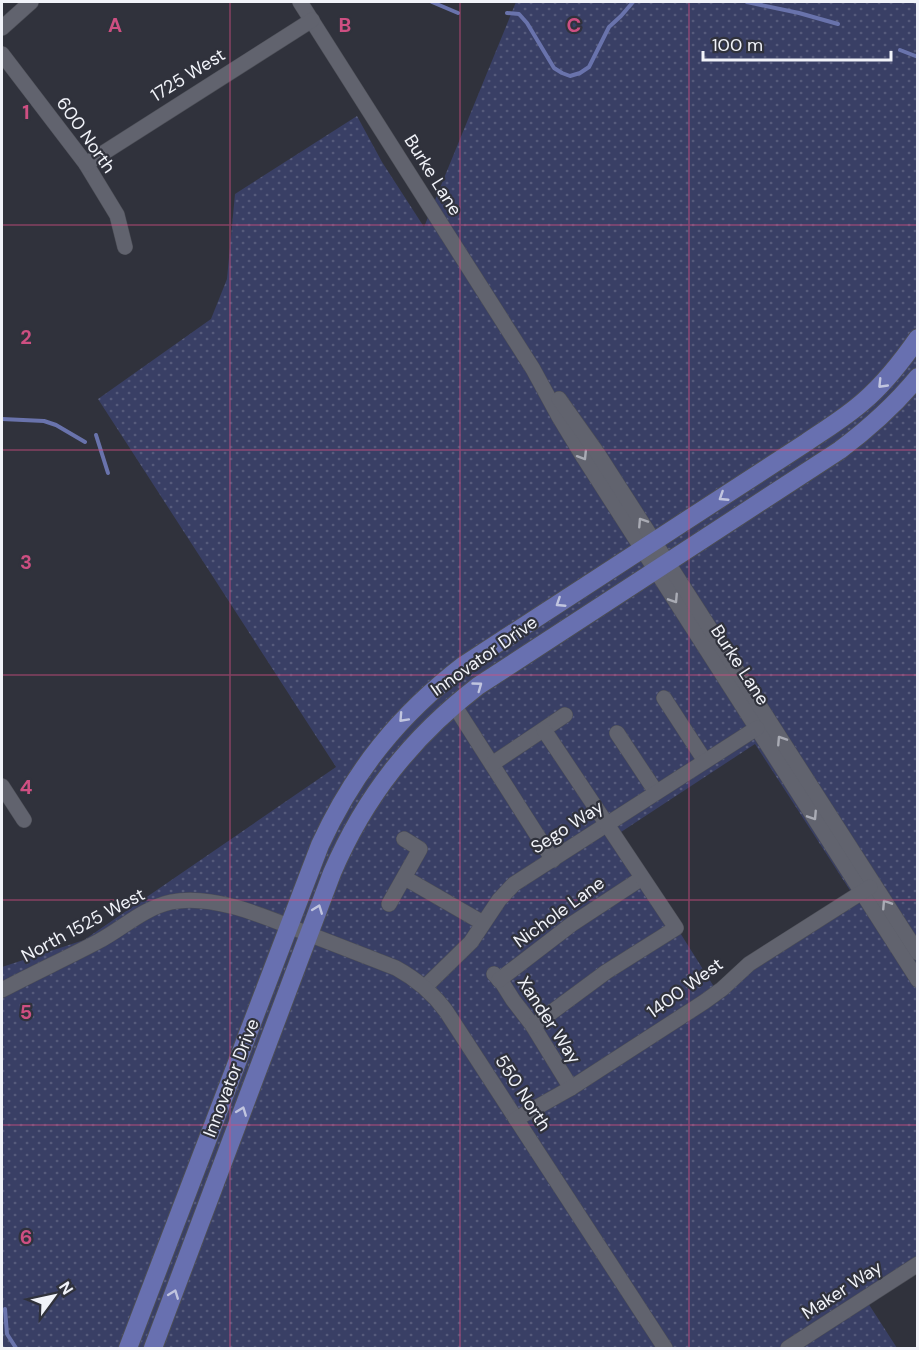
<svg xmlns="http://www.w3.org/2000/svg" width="919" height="1350" viewBox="0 0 919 1350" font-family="'DM Sans',sans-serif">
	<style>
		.grass { fill: url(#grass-dots); fill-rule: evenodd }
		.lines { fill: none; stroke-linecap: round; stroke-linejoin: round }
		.stream { stroke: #6973ac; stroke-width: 4 }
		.minor-casing { stroke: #4c4e56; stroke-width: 16 }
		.major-casing { stroke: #4c4e56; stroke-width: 20 }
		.minor { stroke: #61636e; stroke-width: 15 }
		.major { stroke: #6870b0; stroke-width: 18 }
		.oneway { stroke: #c1c5df }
		.oneway2 { stroke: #a9abb4 }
		.grid { fill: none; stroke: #ce4f82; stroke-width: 1.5; stroke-opacity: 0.55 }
		.labels { text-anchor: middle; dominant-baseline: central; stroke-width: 4.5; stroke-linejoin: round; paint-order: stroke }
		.street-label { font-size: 18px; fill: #f1f3f9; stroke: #30323c }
		.grid-label { font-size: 20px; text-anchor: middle; font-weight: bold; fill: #ce4f82; stroke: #30323c; stroke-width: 4.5; stroke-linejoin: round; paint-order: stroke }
	</style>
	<defs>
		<pattern id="grass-dots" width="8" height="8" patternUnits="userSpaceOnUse" patternTransform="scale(1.5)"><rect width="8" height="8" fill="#393f65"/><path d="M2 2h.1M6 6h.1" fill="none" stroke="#565b7c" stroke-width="1.8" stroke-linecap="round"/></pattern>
	</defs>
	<rect width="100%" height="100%" fill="#30323c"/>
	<path class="grass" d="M 516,2 L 917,2 L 918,1270 L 868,1303 L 897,1348 L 2,1348 L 2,967 L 84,940 L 336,767 L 98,399 L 211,319 L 227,279 L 235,194 L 357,116 L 382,162 L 424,227 ZM 755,744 L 855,898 L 716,990 L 618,834 Z"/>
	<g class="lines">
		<g class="stream">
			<polyline points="432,2 458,13"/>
			<polyline points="747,2 799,13 838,24"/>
			<polyline points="507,13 519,14 527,23 554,68 562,73 570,76 580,73 589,67 609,27 621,16 633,2"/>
			<polyline points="900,50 918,57"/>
			<polyline points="2,419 44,421 56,425 85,442"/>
			<polyline points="96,435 108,473"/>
			<polyline points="5,1309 7,1334 16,1348"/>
		</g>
		<g class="minor-casing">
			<g id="minor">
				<polyline points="300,2 533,369 558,415 584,458 918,980"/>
				<polyline points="2,28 31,2"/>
				<polyline points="2,54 86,164 117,215 125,247"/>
				<polyline points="86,164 312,20"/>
				<polyline points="559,399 598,454 918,953"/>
				<polyline points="664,698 705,761"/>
				<polyline points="454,705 553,860"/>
				<polyline points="617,733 656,792"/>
				<polyline points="492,764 565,715"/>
				<polyline points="2,786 24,820"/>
				<polyline points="405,878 483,923"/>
				<polyline points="389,904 420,849 404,839"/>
				<polyline points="494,974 503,984 513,1000 533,1026 571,1088"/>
				<polyline points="499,980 572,924 642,878"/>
				<polyline points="425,987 471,942 499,900 514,884 757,728"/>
				<path d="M 2,990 C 34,973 67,958 99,941 C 123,928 144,908 171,902 C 215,893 270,919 311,935 C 339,946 367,957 396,968 C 416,979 432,992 446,1011 L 665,1348"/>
				<polyline points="533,1026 606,972 676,928 544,730"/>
				<polyline points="516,1119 571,1088 704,1002 722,989 749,964 870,887"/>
				<polyline points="788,1348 918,1264"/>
			</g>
		</g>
		<g class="major-casing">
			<g id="major">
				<path d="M 128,1348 L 320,845 C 354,771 399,715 464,665 L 807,442 C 826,429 846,417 864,401 C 885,383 902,361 918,338"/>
				<path d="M 153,1348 L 332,873 C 365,796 412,737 478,686 L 840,450 C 868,429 895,405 918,377"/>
			</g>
		</g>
		<use href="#minor" class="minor"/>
		<use href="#major" class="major"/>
	</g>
	<defs><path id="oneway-chevron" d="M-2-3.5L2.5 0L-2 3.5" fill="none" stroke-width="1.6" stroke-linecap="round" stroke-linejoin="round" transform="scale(1.5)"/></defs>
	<g class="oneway">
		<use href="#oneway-chevron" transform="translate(882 384) rotate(134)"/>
		<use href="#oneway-chevron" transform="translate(723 497) rotate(147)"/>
		<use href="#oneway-chevron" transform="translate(560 603) rotate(147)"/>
		<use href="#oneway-chevron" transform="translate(478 686) rotate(-36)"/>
		<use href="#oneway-chevron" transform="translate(403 718) rotate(133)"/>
		<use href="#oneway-chevron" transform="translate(318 909) rotate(-69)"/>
		<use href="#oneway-chevron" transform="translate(242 1111) rotate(-69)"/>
		<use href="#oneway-chevron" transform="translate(174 1294) rotate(-69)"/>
	</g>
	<g class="oneway2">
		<use href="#oneway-chevron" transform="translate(583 456) rotate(58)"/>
		<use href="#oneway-chevron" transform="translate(642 522) rotate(-123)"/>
		<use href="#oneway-chevron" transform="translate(674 599) rotate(57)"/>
		<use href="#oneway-chevron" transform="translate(781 740) rotate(-123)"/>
		<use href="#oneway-chevron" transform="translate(813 816) rotate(57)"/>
		<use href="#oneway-chevron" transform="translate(886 904) rotate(-123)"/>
	</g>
	<path class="grid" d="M 230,2 L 230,1348M 460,2 L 460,1348M 689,2 L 689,1348M 2,225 L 918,225M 2,450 L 918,450M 2,675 L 918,675M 2,900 L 918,900M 2,1125 L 918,1125"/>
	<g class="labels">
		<g class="street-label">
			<text transform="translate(188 75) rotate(-32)">1725 West</text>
			<text transform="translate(86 135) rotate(55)">600 North</text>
			<text transform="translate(433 175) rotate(58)">Burke Lane</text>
			<text transform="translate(484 656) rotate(-35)">Innovator Drive</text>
			<text transform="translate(740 665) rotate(57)">Burke Lane</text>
			<text transform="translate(567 827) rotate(-33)">Sego Way</text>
			<text transform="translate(559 912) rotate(-36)">Nichole Lane</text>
			<text transform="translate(83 925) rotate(-28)">North 1525 West</text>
			<text transform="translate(685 988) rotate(-36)">1400 West</text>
			<text transform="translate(549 1020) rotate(57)">Xander Way</text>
			<text transform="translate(231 1078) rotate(-69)">Innovator Drive</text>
			<text transform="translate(523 1093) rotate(57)">550 North</text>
			<text transform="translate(842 1290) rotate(-33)">Maker Way</text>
		</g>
	</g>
	<g class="grid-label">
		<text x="115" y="32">A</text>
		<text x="345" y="32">B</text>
		<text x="574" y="32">C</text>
		<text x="26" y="119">1</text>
		<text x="26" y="344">2</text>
		<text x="26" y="569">3</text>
		<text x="26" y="794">4</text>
		<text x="26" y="1019">5</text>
		<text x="26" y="1244">6</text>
	</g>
	<rect width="919" height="1350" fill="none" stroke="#f1f3f9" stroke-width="6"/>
	<g transform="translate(54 1296) rotate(57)" stroke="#30323c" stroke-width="4.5" paint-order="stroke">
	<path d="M0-4.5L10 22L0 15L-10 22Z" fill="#f1f3f9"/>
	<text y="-9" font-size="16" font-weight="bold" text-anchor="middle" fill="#f1f3f9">N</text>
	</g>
	<path d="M703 51v9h188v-9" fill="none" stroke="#f1f3f9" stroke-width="3"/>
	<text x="712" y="51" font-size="18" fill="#f1f3f9" stroke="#30323c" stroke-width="4.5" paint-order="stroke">100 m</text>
</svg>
